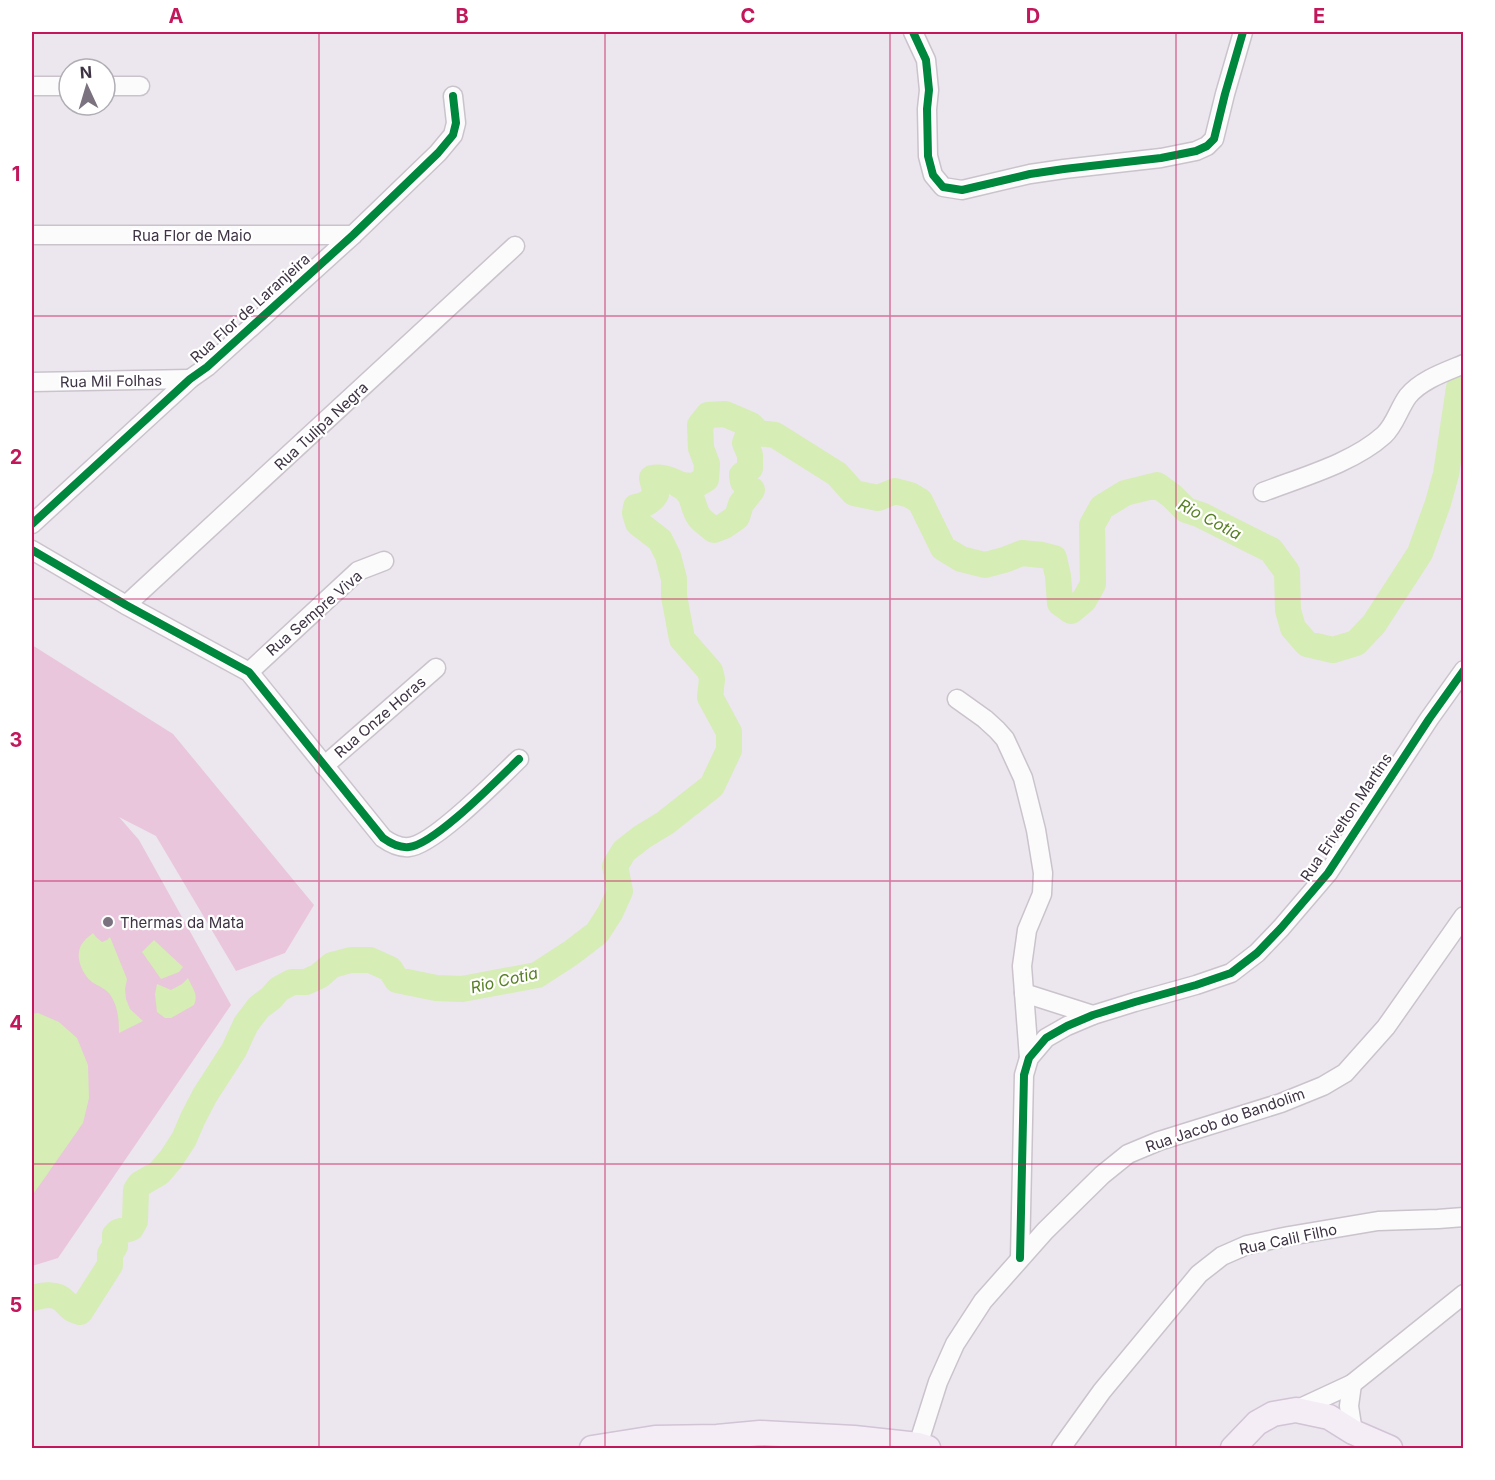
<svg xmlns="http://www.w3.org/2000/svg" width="1495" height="1480" viewBox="0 0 1495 1480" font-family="Inter,sans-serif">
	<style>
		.green { fill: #e9c6db }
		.water { fill: #d6edb5 }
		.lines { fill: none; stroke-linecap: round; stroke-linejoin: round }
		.river { stroke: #d6edb5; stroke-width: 26 }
		.street-casing { stroke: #cac3cc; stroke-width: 21 }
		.secondary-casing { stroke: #d1c4d5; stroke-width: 27 }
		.street { stroke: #fcfbfc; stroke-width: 18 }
		.secondary { stroke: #f4edf6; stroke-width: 24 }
		.cycleway-casing { stroke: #fff; stroke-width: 11 }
		.cycleway { stroke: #00873e; stroke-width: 8 }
		.grid { fill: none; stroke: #c2185b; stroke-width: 1.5; stroke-opacity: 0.55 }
		.poi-dot { fill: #7a727f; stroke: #fff; stroke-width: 2 }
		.labels { text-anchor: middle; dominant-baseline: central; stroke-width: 4.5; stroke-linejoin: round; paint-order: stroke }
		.street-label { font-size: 15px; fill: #3d3343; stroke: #fff }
		.poi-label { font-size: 15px; fill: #3d3343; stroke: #fff; text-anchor: start }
		.water-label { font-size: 16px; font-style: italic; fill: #588024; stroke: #fff }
		.neatline { fill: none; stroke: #c2185b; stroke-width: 2 }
		.grid-label { font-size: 20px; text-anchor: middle; font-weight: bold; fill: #c2185b }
	</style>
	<rect width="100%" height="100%" fill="#ece6ee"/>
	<polygon class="green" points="32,645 173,734 314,905 285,953 236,971 156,836 119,817 139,840 231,1005 58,1258 32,1266"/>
	<g class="water">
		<path d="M 93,933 L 96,937 L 102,942 L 107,940 L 110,937 L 127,979 L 125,989 L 126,999 L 130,1009 L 143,1021 L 119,1033 C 119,1020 118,1007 111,996 C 107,989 98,986 92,982 C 84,976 77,961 79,952 C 80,943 87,938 93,933 Z"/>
		<polygon points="154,940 183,967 179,972 161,979 142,952"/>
		<path d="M 188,978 C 192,988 199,994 194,1005 L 171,1018 L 165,1018 L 157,1012 L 155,994 L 157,984 L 171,990 L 182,984 Z"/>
		<polygon points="38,1013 59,1022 77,1038 88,1065 89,1098 83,1123 32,1196 32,1014"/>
	</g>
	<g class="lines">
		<g class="river">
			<polyline points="679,485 694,486 706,479 707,464 701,448 700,425 708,415 725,414 751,425 758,433"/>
			<path d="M 32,1298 C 42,1295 56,1292 64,1301 C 71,1308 70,1309 80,1312 L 110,1265 L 110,1254 L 115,1246 L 115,1235 L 118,1232 L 131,1228 L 135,1221 L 136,1190 L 140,1184 L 159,1173 L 171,1159 L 184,1139 L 193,1118 L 205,1095 L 234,1050 L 246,1024 L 259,1007 L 271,998 L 279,989 L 292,982 L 306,982 L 319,976 L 332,965 L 351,960 L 370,960 L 390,969 L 397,980 L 436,988 L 462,989 L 537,975 L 571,953 L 597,933 L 610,913 L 620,891 L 615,866 L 624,851 L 642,837 L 665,823 L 712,786 L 729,750 L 729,732 L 710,697 L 712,679 L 710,671 L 682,639 L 674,596 L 674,579 L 668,556 L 660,540 L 638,523 L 635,513 L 636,507 C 645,505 651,502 656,494 L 652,478 C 665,476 683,483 690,495 C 694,502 694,510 699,517 C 703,522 709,526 714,530 L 724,526 L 737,517 L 741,504 L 752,490 L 743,482 L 742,475 L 750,468 L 750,455 L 745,443 L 748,435 L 758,433 L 775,435 L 837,474 L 854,493 L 878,498 L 895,491 L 910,495 L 920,501 L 943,548 L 961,559 L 985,565 L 1004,560 L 1022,553 L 1042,555 L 1054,558 L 1058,576 L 1060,603 L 1071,611 L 1084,600 L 1093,584 L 1092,525 L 1102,507 L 1125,493 L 1157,485 L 1172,496 L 1186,510 L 1201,515 L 1271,550 L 1287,572 L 1288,610 L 1293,628 L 1307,644 L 1333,650 L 1356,643 L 1374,624 L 1420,553 L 1438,503 L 1446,474 L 1459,388 L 1464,386"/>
		</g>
		<g class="street-casing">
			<g id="street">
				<polyline points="913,32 926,60 929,90 927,109 928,156 933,175 943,187 962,190 1030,174 1064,169 1161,158 1196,151 1207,146 1214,139 1225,94 1243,32"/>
				<polyline points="32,86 69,86"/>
				<polyline points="105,86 140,86"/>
				<polyline points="32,235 353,235"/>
				<polyline points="32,382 190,379"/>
				<path d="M 1263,492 C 1302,477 1353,463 1384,435 C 1395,425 1399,408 1408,396 C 1421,380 1445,372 1464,364"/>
				<polyline points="32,524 190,379 207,367 353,235 438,153 453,135 456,123 453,96"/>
				<path d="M 32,550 L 126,605 L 249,672 L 383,838 C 390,843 400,848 409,847 C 434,845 499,778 519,759"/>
				<polyline points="126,605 515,246"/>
				<polyline points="249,672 358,571 384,561"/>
				<polyline points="957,699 985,719 997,730 1005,739 1023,778 1036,830 1043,873 1042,894 1027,930 1022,966 1029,1058"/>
				<polyline points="324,766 436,668"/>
				<polyline points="1024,993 1093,1015"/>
				<polyline points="1020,1258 1024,1075 1029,1058 1046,1038 1067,1026 1093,1015 1135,1002 1196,985 1231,973 1257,953 1281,928 1328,873 1429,719 1464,670"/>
				<polyline points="1352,1384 1464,1294"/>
				<polyline points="1296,1410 1352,1384 1349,1406 1353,1432"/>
				<polyline points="918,1445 938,1382 955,1344 983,1301 1045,1231 1102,1175 1128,1154 1159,1141 1281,1103 1323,1086 1345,1073 1386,1027 1464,916"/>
				<polyline points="1061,1448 1102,1391 1199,1274 1222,1256 1247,1245 1289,1236 1378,1221 1438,1219 1464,1217"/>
			</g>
		</g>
		<g class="secondary-casing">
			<g id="secondary">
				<polyline points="592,1448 655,1438 717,1437 760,1433 854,1438 918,1445 928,1448"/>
				<polyline points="1233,1448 1257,1423 1273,1414 1296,1410 1329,1417 1353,1432 1390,1448"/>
			</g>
		</g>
		<use href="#street" class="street"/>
		<use href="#secondary" class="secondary"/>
		<g class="cycleway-casing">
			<g id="cycleway">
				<polyline points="913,32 926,60 929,90 927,109 928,156 933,175 943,187 962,190 1030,174 1064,169 1161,158 1196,151 1207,146 1214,139 1225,94 1243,32"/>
				<polyline points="32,524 190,379 207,367 353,235 438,153 453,135 456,123 453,96"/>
				<path d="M 32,550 L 126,605 L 249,672 L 383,838 C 390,843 400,848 409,847 C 434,845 499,778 519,759"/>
				<polyline points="1020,1258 1024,1075 1029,1058 1046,1038 1067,1026 1093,1015 1135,1002 1196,985 1231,973 1257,953 1281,928 1328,873 1429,719 1464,670"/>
			</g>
		</g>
		<use href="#cycleway" class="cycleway"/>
	</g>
	<path class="grid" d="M 319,32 L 319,1448M 605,32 L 605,1448M 890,32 L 890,1448M 1176,32 L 1176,1448M 32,316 L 1464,316M 32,599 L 1464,599M 32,881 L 1464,881M 32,1164 L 1464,1164"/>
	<circle class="poi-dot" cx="108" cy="922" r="6"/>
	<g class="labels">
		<g class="street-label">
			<text x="192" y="235">Rua Flor de Maio</text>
			<text transform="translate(250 308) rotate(-42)">Rua Flor de Laranjeira</text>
			<text transform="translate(111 381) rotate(-1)">Rua Mil Folhas</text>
			<text transform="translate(321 426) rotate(-43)">Rua Tulipa Negra</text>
			<text transform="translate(314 613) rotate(-41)">Rua Sempre Viva</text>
			<text transform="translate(380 717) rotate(-41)">Rua Onze Horas</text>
			<text transform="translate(1346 817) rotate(-56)">Rua Erivelton Martins</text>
			<text transform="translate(1225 1120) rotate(-19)">Rua Jacob do Bandolim</text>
			<text transform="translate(1288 1239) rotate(-12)">Rua Calil Filho</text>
		</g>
		<g class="poi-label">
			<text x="120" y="922">Thermas da Mata</text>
		</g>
		<g class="water-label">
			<text transform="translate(1210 519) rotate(28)">Rio Cotia</text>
			<text transform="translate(504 980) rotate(-13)">Rio Cotia</text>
		</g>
	</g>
	<rect width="1495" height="1480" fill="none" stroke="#ffffff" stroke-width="66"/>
	<g transform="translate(87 87) rotate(356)"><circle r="28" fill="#ffffff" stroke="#b1adb4" stroke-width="1.5"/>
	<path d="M0-4.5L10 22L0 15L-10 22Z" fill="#7a727f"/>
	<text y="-9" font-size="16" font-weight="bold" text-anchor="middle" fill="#3d3343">N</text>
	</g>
	<rect x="33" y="33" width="1429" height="1414" class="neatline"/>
	<g class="grid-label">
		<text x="176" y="23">A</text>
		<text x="462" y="23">B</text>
		<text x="748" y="23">C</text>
		<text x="1033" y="23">D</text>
		<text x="1319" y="23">E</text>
		<text x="16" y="181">1</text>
		<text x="16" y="464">2</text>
		<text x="16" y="747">3</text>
		<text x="16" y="1030">4</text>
		<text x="16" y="1312">5</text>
	</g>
</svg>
